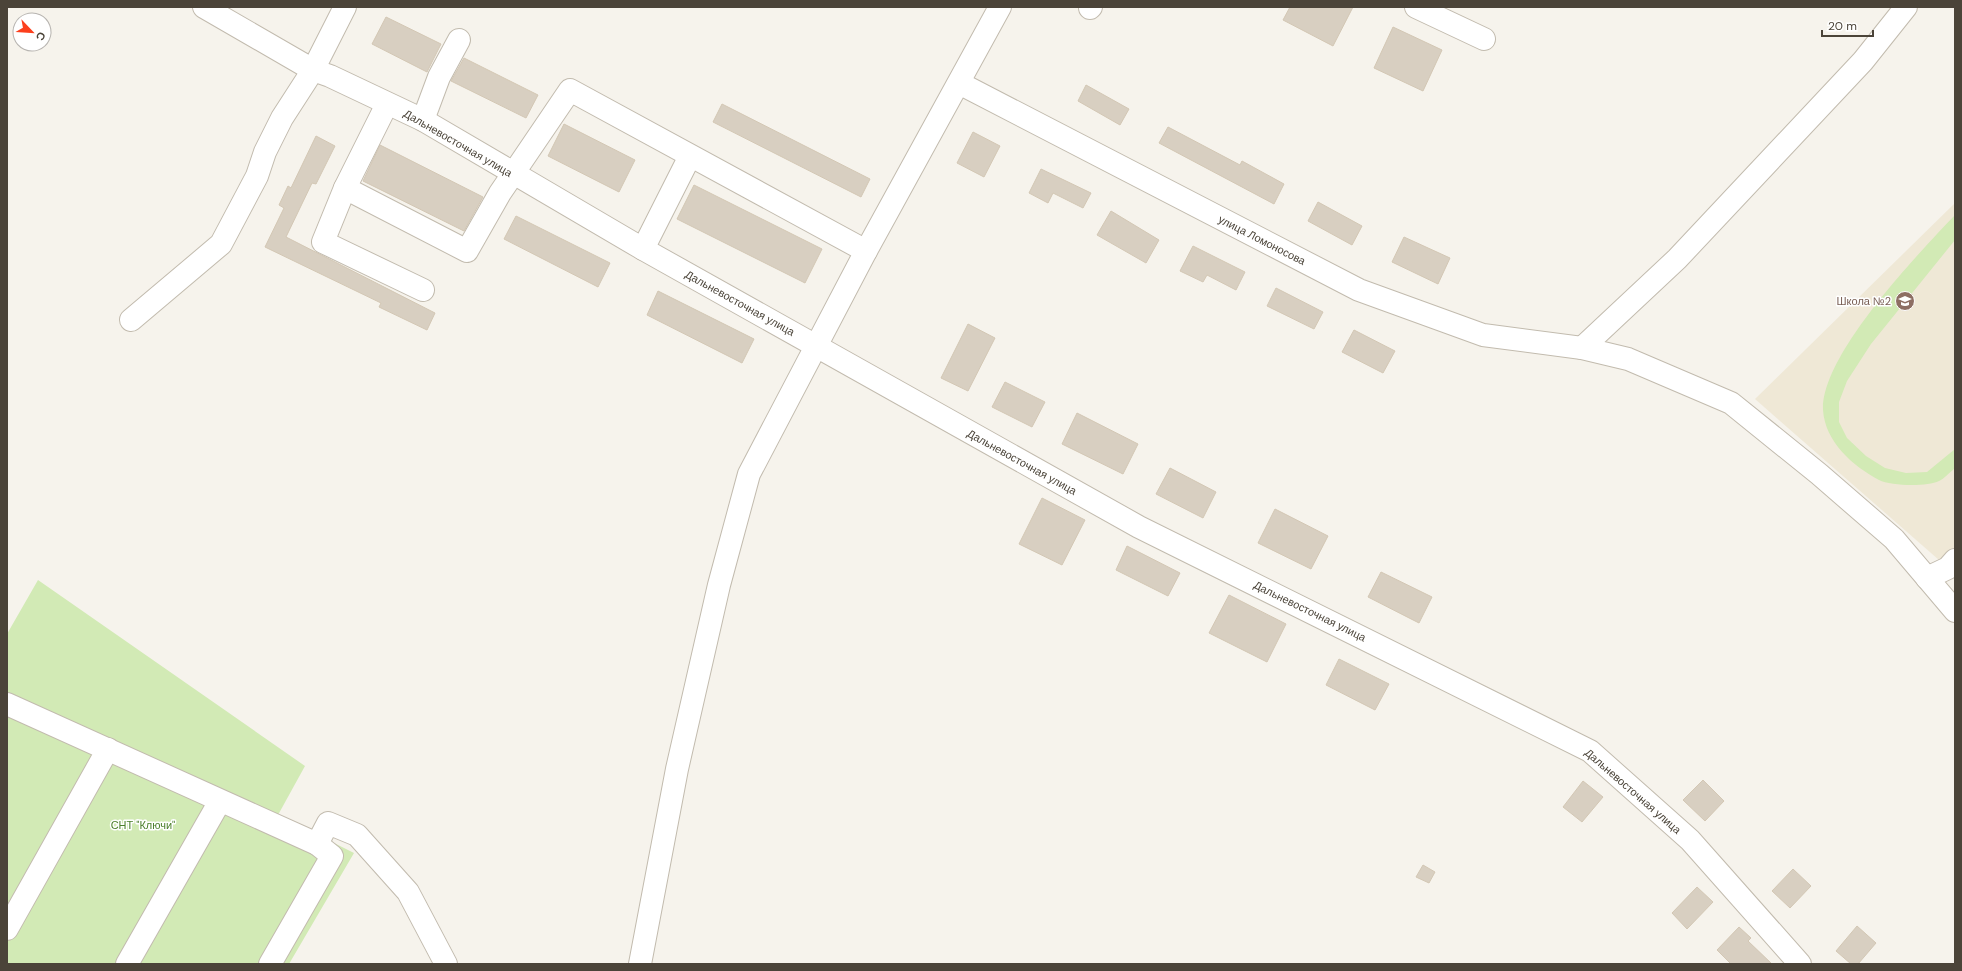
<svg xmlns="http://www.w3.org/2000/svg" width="1962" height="971" viewBox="0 0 1962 971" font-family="'DM Sans',sans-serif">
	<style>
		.education { fill: #efe8d6 }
		.green { fill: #d2eab5 }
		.building { fill: #d8cfc1; stroke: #d3c7b4 }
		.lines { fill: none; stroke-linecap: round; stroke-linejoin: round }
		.minor-casing { stroke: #c2bbae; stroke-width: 24 }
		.minor { stroke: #fff; stroke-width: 22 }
		.labels { text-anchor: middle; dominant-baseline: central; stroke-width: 3; stroke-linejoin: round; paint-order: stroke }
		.street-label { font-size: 11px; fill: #4b4439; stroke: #fff }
		.education-label { font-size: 11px; fill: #785e54; stroke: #fff; text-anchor: end }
		.park-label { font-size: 11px; fill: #4a7f2a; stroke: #fff }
	</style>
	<rect width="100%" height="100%" fill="#f6f3ec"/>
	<polygon class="education" points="1955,203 1955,574 1755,399"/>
	<g class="green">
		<path d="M 1955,215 L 1955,240 L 1871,344 L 1847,381 L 1839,402 L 1839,422 L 1847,438 L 1866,456 L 1885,468 L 1906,473 L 1927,472 L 1955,449 L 1955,468 C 1950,472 1944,479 1939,481 C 1927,487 1891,486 1879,480 C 1853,466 1825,442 1823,410 C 1821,355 1918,254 1955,215 Z"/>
		<polygon points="38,580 305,766 278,815 354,853 289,964 7,964 7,634"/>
	</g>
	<g class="building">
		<polygon points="1290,7 1353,7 1333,46 1283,20"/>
		<polygon points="386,17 441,44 427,72 372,44"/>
		<polygon points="1393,27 1442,50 1423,91 1374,68"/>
		<polygon points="464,58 538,95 526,118 451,81"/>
		<polygon points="1086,85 1129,109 1120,125 1078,101"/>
		<polygon points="722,104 870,179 861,197 713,122"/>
		<polygon points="564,124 635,160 619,192 548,156"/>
		<polygon points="1168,127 1240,165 1242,161 1284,184 1274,204 1159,143"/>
		<polygon points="973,132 1000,146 984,177 957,163"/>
		<polygon points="316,136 335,146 316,184 312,183 286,237 435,313 427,330 379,307 381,303 265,247 284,208 279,205 288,186 291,188"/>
		<polygon points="380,145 483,197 464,231 363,181"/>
		<polygon points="1041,169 1091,193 1083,208 1053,193 1048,203 1029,193"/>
		<polygon points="694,185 822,249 805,283 677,219"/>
		<polygon points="1318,202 1362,226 1352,245 1308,221"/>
		<polygon points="1111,211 1159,240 1146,263 1097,235"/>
		<polygon points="516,216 610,263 598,287 504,239"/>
		<polygon points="1404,237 1450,258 1438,284 1392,262"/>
		<polygon points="1193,246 1245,272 1236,290 1207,275 1203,282 1180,271"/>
		<polygon points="1276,288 1323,312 1314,329 1267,306"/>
		<polygon points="658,291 754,339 742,363 647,315"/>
		<polygon points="968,324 995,338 968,391 941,378"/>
		<polygon points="1354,330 1395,351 1383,373 1342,352"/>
		<polygon points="1005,382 1045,402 1032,427 992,407"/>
		<polygon points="1077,413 1138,444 1123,474 1062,444"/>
		<polygon points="1170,468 1216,492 1203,518 1156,494"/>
		<polygon points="1042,498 1085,520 1062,565 1019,544"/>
		<polygon points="1275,509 1328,536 1311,569 1258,543"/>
		<polygon points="1127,546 1180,573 1168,596 1116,570"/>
		<polygon points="1381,572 1432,597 1419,623 1368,597"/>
		<polygon points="1229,595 1286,624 1267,662 1209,633"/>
		<polygon points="1339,659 1389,684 1375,710 1326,685"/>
		<polygon points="1703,780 1724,801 1705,821 1683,800"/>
		<polygon points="1583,781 1603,797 1582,822 1563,807"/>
		<polygon points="1423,865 1435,872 1429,883 1416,877"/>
		<polygon points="1793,869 1811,886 1790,908 1772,891"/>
		<polygon points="1697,887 1713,902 1687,929 1672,913"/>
		<polygon points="1857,926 1876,943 1858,964 1851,964 1836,951"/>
		<polygon points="1739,927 1751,938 1748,941 1772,964 1731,964 1717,950"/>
	</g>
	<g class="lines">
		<g class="minor-casing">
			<g id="minor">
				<polyline points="204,7 313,70 330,76 423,120 643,249 1139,527 1590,751 1690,840 1800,964"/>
				<polyline points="1416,7 1484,39"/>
				<polyline points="1090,8 1091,7"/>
				<polyline points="959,83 1359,290 1483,335 1582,348 1628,359 1731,403 1819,474 1894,539 1955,611"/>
				<polyline points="387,104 345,188 467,251 500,193 570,90 866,251"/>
				<polyline points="423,120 439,77 459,40"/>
				<polyline points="345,188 323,242 423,290"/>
				<polyline points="643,249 690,156"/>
				<polyline points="131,320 221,244 257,176 265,152 282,118 313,70 345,7"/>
				<polyline points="1582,348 1677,259 1863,61 1906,7"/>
				<polyline points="1927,578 1948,568 1955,560"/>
				<polyline points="7,704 317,844 332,856 270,964"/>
				<polyline points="317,844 328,823 357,835 408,892 446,964"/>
				<polyline points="7,929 108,749"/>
				<polyline points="127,964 220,801"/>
				<polyline points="640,964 677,769 719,585 749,474 866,251 1000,7"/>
			</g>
		</g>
		<use href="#minor" class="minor"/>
	</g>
	<defs>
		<g id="school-disc" transform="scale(1)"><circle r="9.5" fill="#8d6e63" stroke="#fff"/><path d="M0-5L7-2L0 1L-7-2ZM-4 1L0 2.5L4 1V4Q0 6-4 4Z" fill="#fff"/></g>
	</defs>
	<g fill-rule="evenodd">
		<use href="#school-disc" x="1905" y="301"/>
	</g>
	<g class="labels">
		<g class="street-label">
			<text transform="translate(458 143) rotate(30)">Дальневосточная улица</text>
			<text transform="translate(1262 240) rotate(27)">улица Ломоносова</text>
			<text transform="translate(740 303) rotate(29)">Дальневосточная улица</text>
			<text transform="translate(1022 462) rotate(29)">Дальневосточная улица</text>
			<text transform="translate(1310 611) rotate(26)">Дальневосточная улица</text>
			<text transform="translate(1633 791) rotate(41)">Дальневосточная улица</text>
		</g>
		<g class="education-label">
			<text x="1891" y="301">Школа №2</text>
		</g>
		<g class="park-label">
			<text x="143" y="825">СНТ "Ключи"</text>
		</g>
	</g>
	<rect width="1962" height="971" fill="none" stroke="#4b4439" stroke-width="16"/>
	<g transform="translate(32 32) rotate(115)"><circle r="19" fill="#ffffff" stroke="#b7b4b0"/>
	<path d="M0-3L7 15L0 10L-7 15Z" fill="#fc3f1d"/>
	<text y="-6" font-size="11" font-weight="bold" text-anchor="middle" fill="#4b4439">С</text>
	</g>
	<path d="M1822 30v6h51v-6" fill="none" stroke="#4b4439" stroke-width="2"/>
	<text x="1828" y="30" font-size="12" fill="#4b4439" stroke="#ffffff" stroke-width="3" paint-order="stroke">20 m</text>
</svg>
